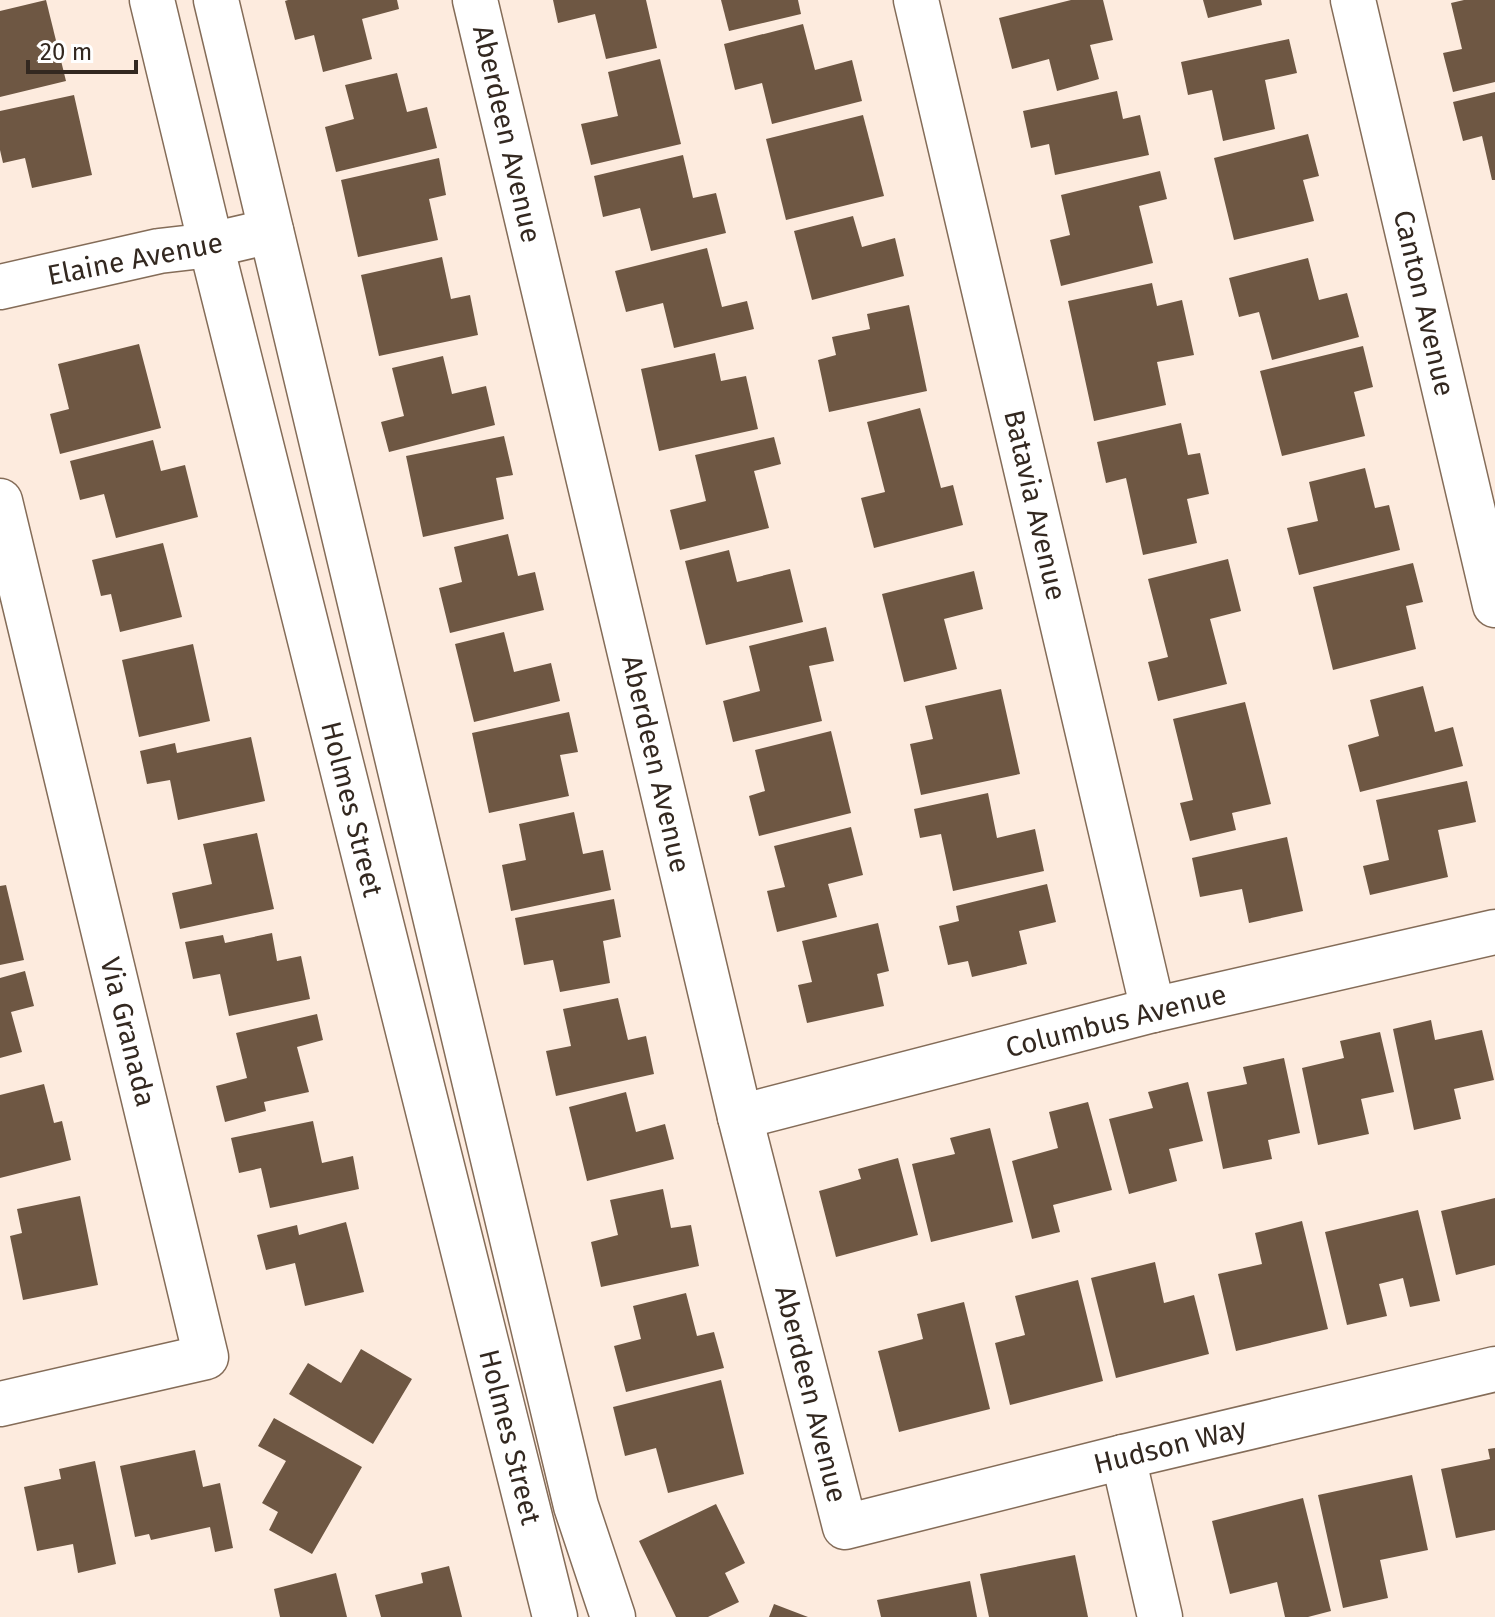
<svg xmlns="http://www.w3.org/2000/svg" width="1495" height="1617" viewBox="0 0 1495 1617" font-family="'Fira Sans',sans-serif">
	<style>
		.building { fill: #6e5743 }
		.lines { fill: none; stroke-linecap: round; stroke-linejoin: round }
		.minor-casing { stroke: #846c58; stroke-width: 47 }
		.major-casing { stroke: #846c58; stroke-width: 47 }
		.minor { stroke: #fff; stroke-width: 44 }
		.major { stroke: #fff; stroke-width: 44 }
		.labels { text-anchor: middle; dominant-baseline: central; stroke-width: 8; stroke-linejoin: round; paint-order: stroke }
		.street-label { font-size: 28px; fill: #332820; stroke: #fff }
	</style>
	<rect width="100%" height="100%" fill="#fdebde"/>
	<g class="building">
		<polygon points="46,0 66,81 0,97 0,11"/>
		<polygon points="288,0 397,0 399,9 362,19 372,59 323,72 314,35 295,40 285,1"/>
		<polygon points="553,0 646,0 657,48 606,59 595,14 558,23"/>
		<polygon points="721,0 798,0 801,14 729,31"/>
		<polygon points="1071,0 1103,0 1113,40 1090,45 1099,79 1057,91 1049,59 1012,69 999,18"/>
		<polygon points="1203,0 1261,0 1262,5 1208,18"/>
		<polygon points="1464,0 1495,0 1495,82 1453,92 1443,53 1462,49 1451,3"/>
		<polygon points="803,24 815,70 852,60 862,101 772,124 762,83 735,90 724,44"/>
		<polygon points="1289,39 1297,73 1265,80 1275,129 1223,141 1212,90 1188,95 1181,62"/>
		<polygon points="660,59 681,144 591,165 581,124 618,116 608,72"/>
		<polygon points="397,73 407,112 427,107 437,148 336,172 325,127 354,119 345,85"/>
		<polygon points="1117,91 1123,119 1140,115 1149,155 1055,175 1049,144 1031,148 1023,111"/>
		<polygon points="1495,92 1495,180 1492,180 1482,136 1463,141 1453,102"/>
		<polygon points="74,95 92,175 32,188 25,158 3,163 0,150 0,111"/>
		<polygon points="863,115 884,196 786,220 766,139"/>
		<polygon points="1308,134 1319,176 1303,180 1314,221 1234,240 1214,158"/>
		<polygon points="683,155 693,198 716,193 726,233 651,251 640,208 603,217 594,176"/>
		<polygon points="439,158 446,195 429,199 438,240 358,257 341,180"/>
		<polygon points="1160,171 1167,199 1139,206 1153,263 1061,286 1050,240 1070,235 1061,195"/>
		<polygon points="853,216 862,247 895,238 904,276 812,300 794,231"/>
		<polygon points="707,248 722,307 747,301 754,329 674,348 663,303 626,312 615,271"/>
		<polygon points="442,257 451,299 470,295 478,335 379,356 361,275"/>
		<polygon points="1308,258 1319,300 1347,293 1359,337 1272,360 1259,312 1239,317 1229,278"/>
		<polygon points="1152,283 1157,306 1182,300 1194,355 1157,362 1166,405 1094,421 1068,301"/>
		<polygon points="909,305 927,391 829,412 818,360 836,355 832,337 870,329 867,314"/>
		<polygon points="139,344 161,428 60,454 50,414 69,409 58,364"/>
		<polygon points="1363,346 1373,387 1354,392 1365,436 1282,456 1260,371"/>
		<polygon points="715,353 721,381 746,376 758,429 659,451 641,369"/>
		<polygon points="443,356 452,394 486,386 495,425 389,452 381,422 404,416 392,368"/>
		<polygon points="920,408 941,488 953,485 963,525 874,548 861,498 885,492 867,422"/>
		<polygon points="1181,423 1188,455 1200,453 1209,494 1187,499 1197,543 1143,555 1126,478 1106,483 1097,442"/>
		<polygon points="504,436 513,475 496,478 504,519 423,537 406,456"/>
		<polygon points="774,437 781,464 754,471 769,528 680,550 670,510 706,501 695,455"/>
		<polygon points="153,440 161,471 185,465 198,517 116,538 104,494 80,500 70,461"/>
		<polygon points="1365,468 1375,508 1389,505 1400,550 1299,575 1287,528 1318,521 1309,482"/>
		<polygon points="508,534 518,576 535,572 544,610 450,633 439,588 462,582 454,547"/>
		<polygon points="163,543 182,617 120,632 111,594 101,596 92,560"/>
		<polygon points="729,550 737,582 790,569 803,622 706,645 685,561"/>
		<polygon points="1228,559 1241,611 1210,619 1227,684 1158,701 1148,662 1168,657 1148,579"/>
		<polygon points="1413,563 1423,602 1406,606 1416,649 1333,670 1313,587"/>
		<polygon points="974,571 983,609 944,619 957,669 904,682 882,594"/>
		<polygon points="826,627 834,661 809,666 822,721 733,742 723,701 760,691 749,646"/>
		<polygon points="504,632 514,672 551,663 560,701 474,722 455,644"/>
		<polygon points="193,644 210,721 139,737 122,660"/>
		<polygon points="1423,686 1435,732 1453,727 1463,766 1360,792 1348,745 1379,736 1370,700"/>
		<polygon points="1001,689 1020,774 921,795 910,744 933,739 925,706"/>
		<polygon points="1245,702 1271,804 1232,813 1236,830 1190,841 1180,803 1193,800 1173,719"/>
		<polygon points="569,712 578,752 560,755 569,796 489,813 472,733"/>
		<polygon points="831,731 851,813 759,836 749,796 765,791 755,750"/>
		<polygon points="251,737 265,801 178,820 170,780 147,784 140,751 175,743 177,753"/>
		<polygon points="1467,781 1476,822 1438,830 1448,877 1370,895 1363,866 1389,860 1376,800"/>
		<polygon points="988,793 997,838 1035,829 1044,871 953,891 941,834 920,838 914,809"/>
		<polygon points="574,812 583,854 603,850 611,890 511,911 502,865 526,860 519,824"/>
		<polygon points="851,827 863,875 828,884 837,917 777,932 767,891 785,887 774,846"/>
		<polygon points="257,833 274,909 180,929 172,893 212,884 203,844"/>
		<polygon points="1287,837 1303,911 1249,923 1242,889 1200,897 1192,858"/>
		<polygon points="1047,884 1056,922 1019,931 1027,964 972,977 968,961 948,965 939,926 959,921 956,906"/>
		<polygon points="6,885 24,960 0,965 0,886"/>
		<polygon points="614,899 621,937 603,941 610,983 560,992 553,960 524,965 515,918"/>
		<polygon points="878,923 889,971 877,974 884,1006 807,1023 798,985 812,982 802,941"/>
		<polygon points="272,933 277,961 301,956 310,999 229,1016 220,974 193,979 185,942 223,935 225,943"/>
		<polygon points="25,971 34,1006 11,1012 22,1052 0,1058 0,978"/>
		<polygon points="618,998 628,1040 646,1036 654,1074 556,1096 546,1051 571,1046 563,1009"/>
		<polygon points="317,1014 323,1040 297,1047 309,1092 264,1102 266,1111 225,1122 216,1086 247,1078 236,1033"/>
		<polygon points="1431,1020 1435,1040 1482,1030 1494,1080 1454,1089 1461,1119 1414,1130 1393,1029"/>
		<polygon points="1380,1032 1394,1092 1361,1099 1369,1134 1318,1145 1302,1068 1344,1058 1340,1041"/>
		<polygon points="1284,1058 1300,1133 1268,1140 1272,1159 1223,1169 1207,1092 1247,1084 1243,1067"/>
		<polygon points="1188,1082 1203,1141 1169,1149 1177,1181 1129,1194 1109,1119 1153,1108 1148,1092"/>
		<polygon points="44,1084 54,1123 62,1121 71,1160 0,1178 0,1095"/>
		<polygon points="626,1092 636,1132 665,1124 674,1159 587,1181 569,1107"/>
		<polygon points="1088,1102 1112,1190 1053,1205 1060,1232 1032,1239 1012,1161 1058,1148 1049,1112"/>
		<polygon points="313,1121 322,1163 353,1156 359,1189 270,1208 261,1168 239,1173 231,1138"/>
		<polygon points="990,1128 1013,1222 931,1242 912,1164 955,1154 950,1138"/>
		<polygon points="898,1158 918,1235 836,1257 819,1191 861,1179 858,1169"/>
		<polygon points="663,1189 671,1228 691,1225 699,1266 601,1287 591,1242 618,1235 610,1200"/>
		<polygon points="80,1196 98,1285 23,1300 10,1236 22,1233 17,1209"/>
		<polygon points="1495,1198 1495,1265 1456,1275 1441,1211"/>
		<polygon points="1418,1210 1440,1301 1410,1307 1403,1278 1379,1284 1387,1316 1347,1325 1325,1232"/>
		<polygon points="1302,1221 1328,1329 1236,1351 1218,1274 1262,1264 1255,1233"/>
		<polygon points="346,1222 364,1292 305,1306 295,1263 266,1270 257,1235 297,1225 299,1235"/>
		<polygon points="1155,1262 1164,1303 1194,1295 1209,1354 1116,1378 1091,1278"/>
		<polygon points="1078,1280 1103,1381 1010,1405 995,1343 1025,1335 1015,1296"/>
		<polygon points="686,1293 697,1336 714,1332 724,1368 626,1392 614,1346 641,1339 633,1306"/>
		<polygon points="964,1302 990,1409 899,1432 878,1351 923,1339 917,1314"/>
		<polygon points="361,1349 412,1379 373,1444 289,1394 308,1363 341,1383"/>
		<polygon points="721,1380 744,1474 668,1493 656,1448 625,1456 613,1407"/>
		<polygon points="274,1418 362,1467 312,1554 269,1530 278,1512 262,1503 286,1461 258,1446"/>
		<polygon points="1495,1448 1495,1530 1456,1538 1441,1469 1490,1459 1488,1449"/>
		<polygon points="195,1450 203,1487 220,1483 233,1548 215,1552 210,1527 151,1540 149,1534 135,1537 120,1466"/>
		<polygon points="95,1461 116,1564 78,1573 73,1544 37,1551 24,1487 61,1479 59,1469"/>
		<polygon points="1412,1475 1428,1550 1380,1560 1388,1598 1343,1608 1318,1495"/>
		<polygon points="1303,1498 1331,1611 1308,1617 1285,1617 1277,1582 1230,1594 1212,1521"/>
		<polygon points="716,1504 745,1563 725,1573 739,1602 708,1617 676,1617 639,1541"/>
		<polygon points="1075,1555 1088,1617 989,1617 980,1574"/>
		<polygon points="449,1566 462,1617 381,1617 375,1595 423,1583 421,1573"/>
		<polygon points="336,1573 347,1617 280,1617 274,1589"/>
		<polygon points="970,1581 977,1617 881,1617 877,1600"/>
		<polygon points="774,1604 808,1617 769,1617"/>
	</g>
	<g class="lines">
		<g class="minor-casing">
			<g id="minor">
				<polyline points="475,0 740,1117 845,1527 1123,1457 1495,1369"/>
				<polyline points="916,0 1153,1010"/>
				<polyline points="1353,0 1495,605"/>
				<polyline points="0,287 159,251 211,245 271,231"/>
				<polyline points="0,501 206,1357 0,1404"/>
				<polyline points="740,1117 1153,1010 1495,932"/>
				<polyline points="1123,1457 1160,1617"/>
			</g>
		</g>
		<g class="major-casing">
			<g id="major">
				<polyline points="152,0 211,245 555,1617"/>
				<polyline points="216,0 576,1506 613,1617"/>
			</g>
		</g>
		<use href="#minor" class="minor"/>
		<use href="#major" class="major"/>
	</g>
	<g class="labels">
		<g class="street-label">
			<text transform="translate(507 134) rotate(77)">Aberdeen Avenue</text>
			<text transform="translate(135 259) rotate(-11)">Elaine Avenue</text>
			<text transform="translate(1424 303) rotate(77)">Canton Avenue</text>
			<text transform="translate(1035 505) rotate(77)">Batavia Avenue</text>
			<text transform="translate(656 764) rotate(77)">Aberdeen Avenue</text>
			<text transform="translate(352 809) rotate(76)">Holmes Street</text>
			<text transform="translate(1116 1021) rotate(-14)">Columbus Avenue</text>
			<text transform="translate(128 1032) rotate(76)">Via Granada</text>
			<text transform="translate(811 1394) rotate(76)">Aberdeen Avenue</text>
			<text transform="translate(510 1437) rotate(76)">Holmes Street</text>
			<text transform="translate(1170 1446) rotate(-14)">Hudson Way</text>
		</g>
	</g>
	<path d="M28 60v12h108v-12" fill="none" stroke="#332820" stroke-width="4"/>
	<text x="40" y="60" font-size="24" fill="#332820" stroke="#ffffff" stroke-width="6" paint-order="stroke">20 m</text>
</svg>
